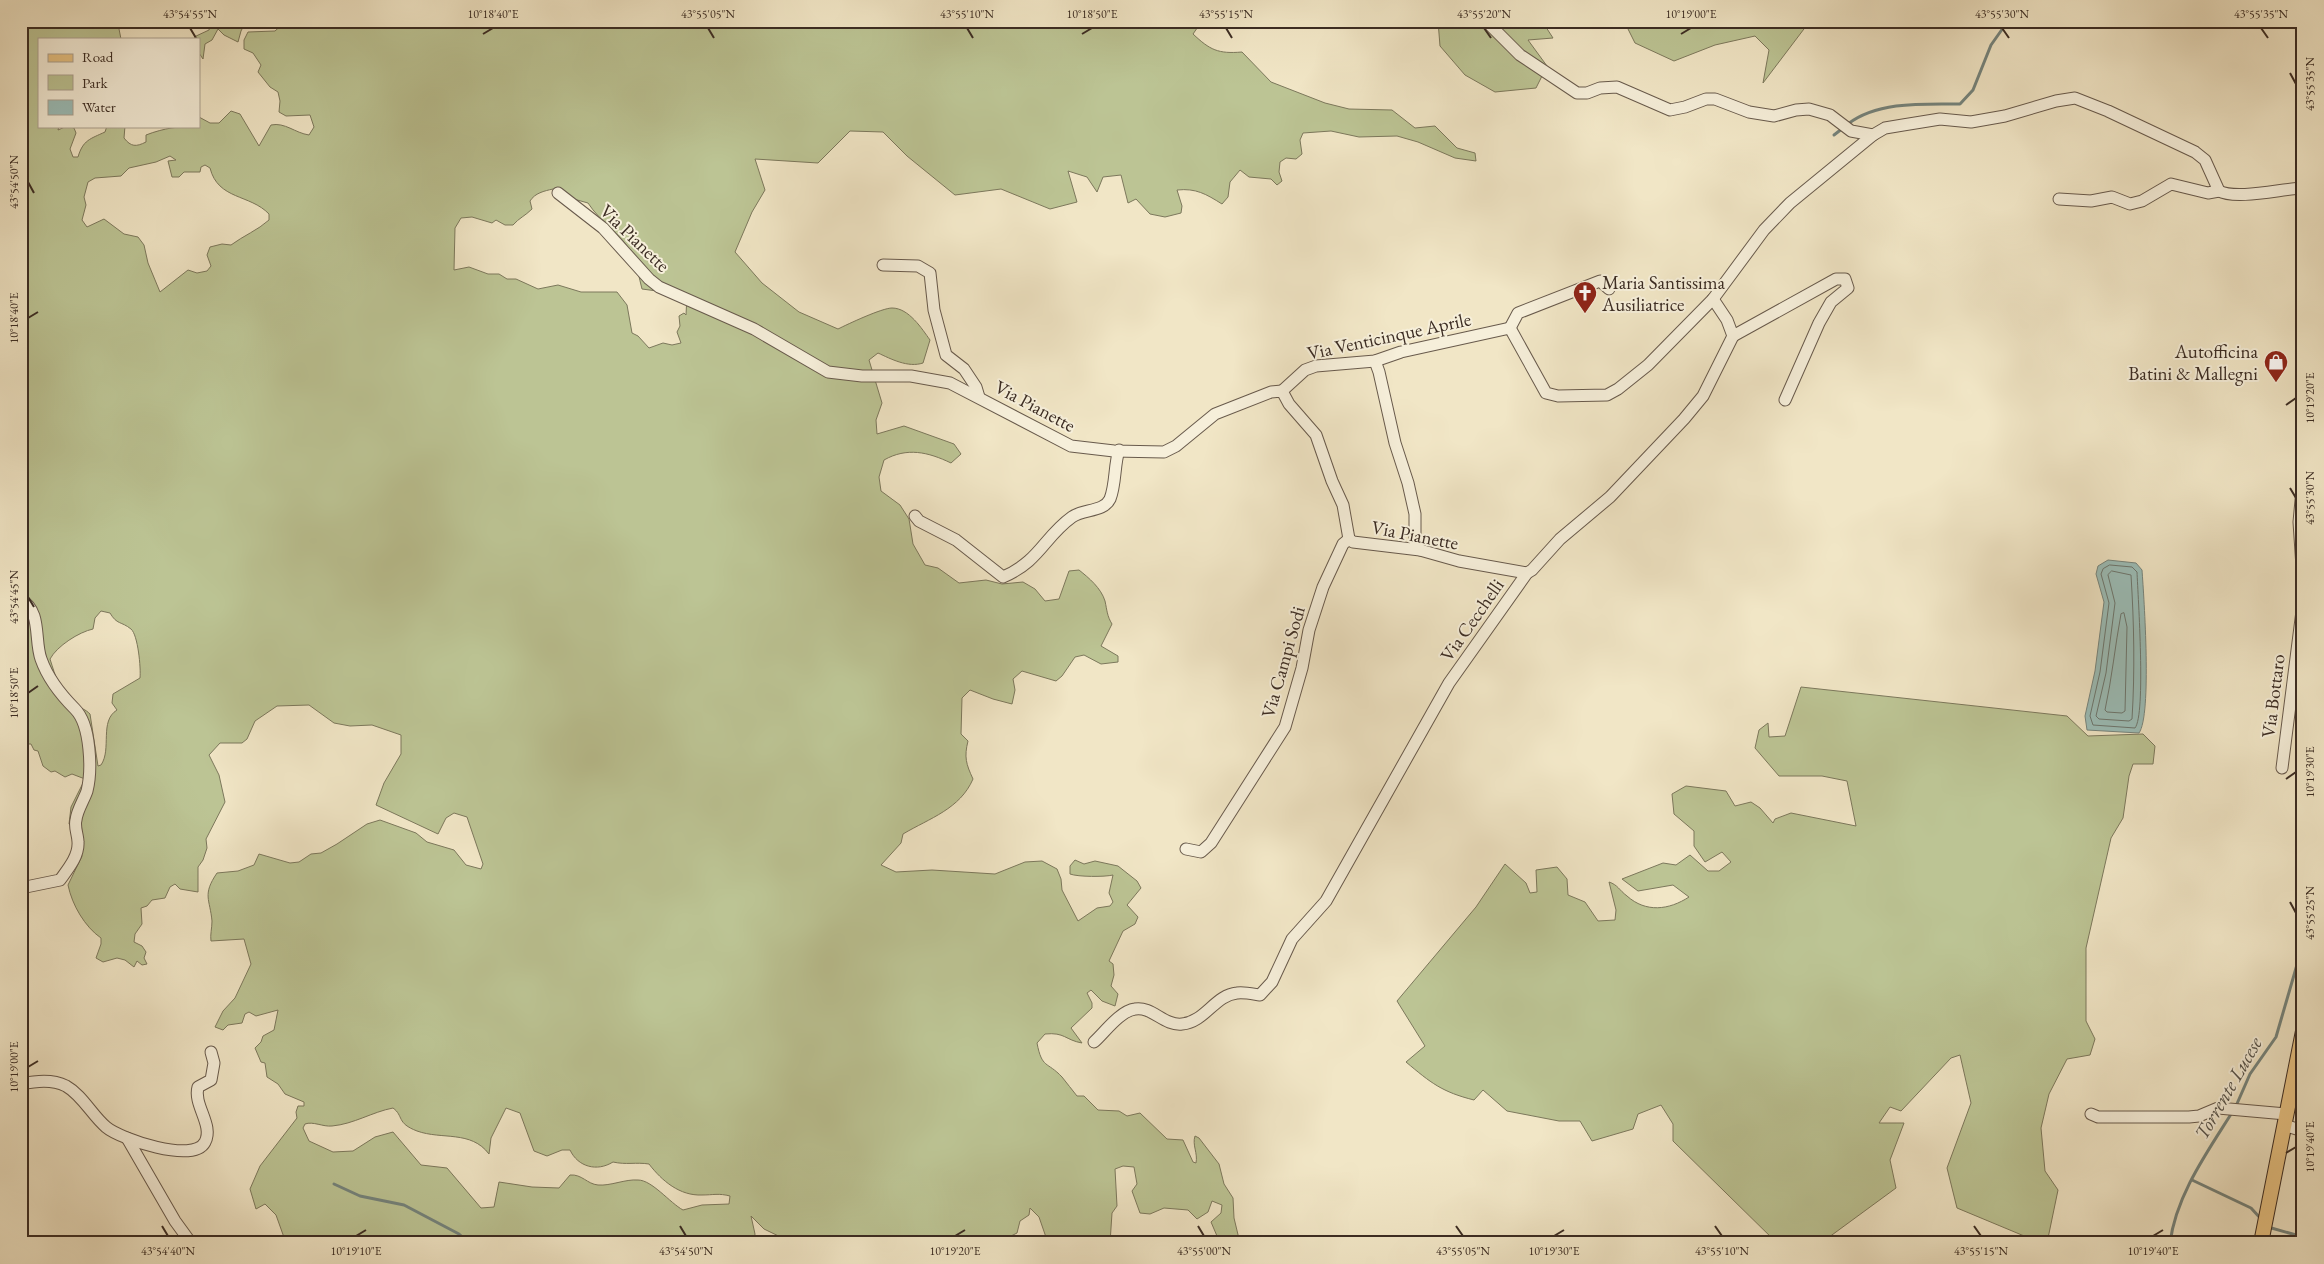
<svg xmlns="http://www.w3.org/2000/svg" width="2324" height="1264" viewBox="0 0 2324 1264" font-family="'EB Garamond',serif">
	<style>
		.green { fill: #bcc494; stroke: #7c785c; fill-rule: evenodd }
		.water { fill: #9bbeb9; stroke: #75847d }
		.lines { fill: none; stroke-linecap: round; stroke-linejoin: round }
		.shore { stroke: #6b756e; stroke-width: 1 }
		.stream { stroke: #75847d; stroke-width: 3 }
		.minor-casing { stroke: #685a4c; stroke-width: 13 }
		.major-casing { stroke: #3b2c23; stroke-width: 16 }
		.minor { stroke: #f6efda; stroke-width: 11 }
		.major { stroke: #e8c383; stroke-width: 14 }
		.ticks { fill: none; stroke: #3b2c23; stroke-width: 2 }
		.labels { text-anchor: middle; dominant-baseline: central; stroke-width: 4; stroke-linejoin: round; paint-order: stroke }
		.street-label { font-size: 19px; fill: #3b2c23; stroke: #f6efda }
		.poi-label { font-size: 19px; fill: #3b2c23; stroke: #f6efda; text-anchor: start }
		.water-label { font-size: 20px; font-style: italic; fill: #535048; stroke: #f6efda }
		.neatline { fill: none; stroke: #3b2c23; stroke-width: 2 }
		.ticks-label { font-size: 12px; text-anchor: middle; fill: #3b2c23 }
	</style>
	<rect width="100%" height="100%" fill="#f1e6c6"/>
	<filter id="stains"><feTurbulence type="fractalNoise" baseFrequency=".004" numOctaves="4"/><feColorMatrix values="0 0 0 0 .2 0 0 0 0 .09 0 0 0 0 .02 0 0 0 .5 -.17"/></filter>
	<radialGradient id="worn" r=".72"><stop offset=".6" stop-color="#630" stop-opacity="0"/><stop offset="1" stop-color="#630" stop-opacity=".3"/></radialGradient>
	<g class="green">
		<path d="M 21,21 L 124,21 L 119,29 L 121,39 L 39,39 L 39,126 L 59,126 L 58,130 L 67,126 L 74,128 L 76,133 L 70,149 L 73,157 L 78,157 C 83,140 90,139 105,132 L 107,126 L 125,126 L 124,138 C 131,147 136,147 146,142 L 146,135 C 164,128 180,126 199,126 L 199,117 L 210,123 L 219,123 L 231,111 L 240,114 L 259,146 L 271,125 C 285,122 295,133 309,135 L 314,127 L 310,115 L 286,116 L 279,112 L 280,101 L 278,92 L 270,87 L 258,72 L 261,65 L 253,53 L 244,49 L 244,40 L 248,32 L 275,31 L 286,21 L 1202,21 L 1193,34 C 1210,50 1218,54 1242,52 L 1271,82 L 1325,103 L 1349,109 L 1392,110 L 1415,128 L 1435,126 L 1457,148 L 1475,153 L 1476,161 L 1455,158 L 1418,142 L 1397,136 L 1359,137 L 1331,131 L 1303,133 L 1300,140 L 1302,154 L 1296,159 L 1286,158 L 1280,162 L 1279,172 L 1282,181 L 1277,185 L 1271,179 L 1249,177 L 1240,170 L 1230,182 L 1228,197 L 1222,204 C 1206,194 1196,188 1177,190 L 1182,206 L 1181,213 L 1165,217 L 1150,214 L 1136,199 L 1128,203 L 1121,175 L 1103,177 L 1097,192 L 1087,177 L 1068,171 L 1077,202 L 1050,209 L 1001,189 L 955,195 L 907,156 L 883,132 L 850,131 L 818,163 L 755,159 L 765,190 L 752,212 L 735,252 L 762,283 L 799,312 L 838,329 C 848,324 882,308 892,308 C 909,308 922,329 930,340 L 923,363 C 908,368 891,359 878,353 L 869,360 L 882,403 L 876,420 L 877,434 L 904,426 L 954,444 L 961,454 L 951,463 C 928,452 907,447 884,460 L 879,477 L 881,491 L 900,505 L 909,519 L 913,544 L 925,565 L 938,568 L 959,583 L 986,580 L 1002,584 L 1023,582 L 1035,589 L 1045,601 L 1059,599 L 1069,571 L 1079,570 C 1089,578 1101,588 1105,601 C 1107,610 1107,616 1112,624 L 1101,646 L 1118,656 L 1118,662 L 1101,664 L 1084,655 L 1075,657 L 1062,676 L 1056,681 L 1022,671 L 1013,679 L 1015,690 L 1012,704 L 993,699 L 970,690 L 962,698 L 961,734 L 968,741 C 964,757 966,764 973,779 C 960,809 930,818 903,834 L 901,843 L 881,865 L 896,872 L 932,870 L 995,874 L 1025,862 L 1042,861 L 1057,869 L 1061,879 L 1062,890 L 1078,921 L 1097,908 L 1110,906 L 1113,902 L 1109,893 L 1113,875 C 1105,877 1078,877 1070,874 L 1070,866 L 1075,860 L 1084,864 L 1095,861 L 1118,866 L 1137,881 L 1141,888 L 1127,905 L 1138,917 L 1135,924 L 1123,931 L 1109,961 L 1113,964 L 1114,975 L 1111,986 L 1118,994 L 1115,1006 L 1102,1001 L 1091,990 L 1087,993 L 1092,1003 L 1092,1008 L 1071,1028 L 1082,1043 C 1065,1040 1065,1032 1045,1034 L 1037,1043 C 1042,1069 1047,1061 1062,1077 C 1067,1083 1072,1090 1077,1096 L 1084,1096 L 1098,1110 L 1119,1111 L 1127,1116 L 1140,1113 L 1167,1139 L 1183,1140 L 1193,1162 L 1196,1163 C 1198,1153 1192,1145 1195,1136 L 1199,1138 L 1219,1164 L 1224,1184 L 1233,1198 L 1234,1218 L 1240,1243 L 1220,1243 L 1211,1222 L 1221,1213 L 1222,1205 L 1212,1201 L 1208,1212 L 1197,1219 L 1188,1210 L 1164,1208 L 1150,1214 L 1140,1213 L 1132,1191 L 1137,1184 L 1134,1167 L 1123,1166 L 1115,1169 L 1117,1206 L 1112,1213 L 1110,1243 L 1048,1243 L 1039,1217 L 1030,1208 L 1029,1215 L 1020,1221 L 1017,1233 L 1009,1237 L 1008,1243 L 793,1243 L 764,1229 L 751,1216 L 755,1234 L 754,1243 L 286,1243 L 276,1215 L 265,1204 L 256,1209 L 250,1189 L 260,1166 L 297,1118 L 296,1112 L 298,1106 L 304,1106 L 304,1102 L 285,1094 L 278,1084 L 267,1077 L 265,1063 L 261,1062 L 255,1048 L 261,1042 L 263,1036 L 274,1030 L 278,1010 L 256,1016 L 249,1012 L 245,1014 L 242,1023 L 228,1025 L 223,1030 L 215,1027 L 223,1011 L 235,998 L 251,964 L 244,939 L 211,941 C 210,935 212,928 212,921 C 210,899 202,895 217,873 L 238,871 L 254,865 L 259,854 L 290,863 L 299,862 L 311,854 L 321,853 L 337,844 L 367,824 L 380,820 L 416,833 L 427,842 L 454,850 L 466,865 L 481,869 L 483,864 L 467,817 L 454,813 L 446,818 L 438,834 L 376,805 L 384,783 L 401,754 L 401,735 L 372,725 L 350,726 L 334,723 L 309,705 L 277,706 L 255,721 L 247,739 L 242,743 L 220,743 L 209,755 L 219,775 L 225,802 L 206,839 L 207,848 L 203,860 L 198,867 L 198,892 L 180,889 L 175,884 L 170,887 L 165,898 L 152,900 L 147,906 L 141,908 L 142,924 L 135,934 L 134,942 L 142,946 L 146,952 L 144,958 L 147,964 L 142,965 L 137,961 L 134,967 L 125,960 L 117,958 L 103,962 L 96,958 L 101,944 L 101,938 C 85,927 72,905 68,885 L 82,856 C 69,822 92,797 92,764 C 93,748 89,726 80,712 C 76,706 69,702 64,696 C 56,685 49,672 44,659 C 35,638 44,610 21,598 ZM 170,156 L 176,160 L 168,161 L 172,177 L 179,177 L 184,172 L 200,172 L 201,167 L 205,165 L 210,168 C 218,200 250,194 269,214 L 269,220 C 258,230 243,236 231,245 L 222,244 L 210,247 L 207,255 L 211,266 L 207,271 L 197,273 L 188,270 L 160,292 L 148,263 L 144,245 L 138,237 L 124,234 L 104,219 L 87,227 L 82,220 L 86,205 L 84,197 L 88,182 L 95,178 L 121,176 L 129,168 L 156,162 ZM 553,189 L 560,190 L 570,198 L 588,203 C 600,222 622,234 632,254 C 637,264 639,278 642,289 L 687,295 L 686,315 L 684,313 L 679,316 L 680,326 L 677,332 L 681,343 L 672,345 L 663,343 L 649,348 L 638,336 L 632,333 L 627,305 L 617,292 L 581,292 L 558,285 L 538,289 L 516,279 L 507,279 L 499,274 L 488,274 L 469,267 L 454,270 L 455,228 L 461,218 L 472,217 L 492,223 L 496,220 L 505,225 L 513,225 C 519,218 525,216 532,209 L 530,201 C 535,193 544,191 553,189 ZM 101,611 L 110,613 C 117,625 121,621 131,629 C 138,635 141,668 140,678 L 113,694 L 112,703 L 117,710 C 99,721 112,749 101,765 L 98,766 L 90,714 C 85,709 82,709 76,705 C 61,696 55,675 50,659 C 57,646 79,632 93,629 L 95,618 ZM 393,1108 C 404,1116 396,1123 417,1131 C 442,1140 471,1130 489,1154 L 491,1138 L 506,1108 L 520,1113 L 534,1151 L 547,1156 L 562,1150 L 570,1150 C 578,1167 597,1172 613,1162 C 626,1165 636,1162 649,1164 C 662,1181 680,1196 702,1195 C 713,1195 719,1193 730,1196 L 729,1204 L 702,1205 L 683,1210 C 670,1203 652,1180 638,1180 C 625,1179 611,1186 598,1185 C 587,1184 582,1174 570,1175 L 559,1188 L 532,1187 L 499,1182 L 494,1207 L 481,1208 L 447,1168 L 421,1165 L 393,1132 L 375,1137 L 353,1151 L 333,1152 L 309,1141 L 303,1128 L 305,1124 C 313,1121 323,1127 332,1126 C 354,1124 372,1112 393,1108 Z"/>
		<polygon points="212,21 246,21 241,31 238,42 224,35 218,29 212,40 205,44 203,59 199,53 199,39 194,37 209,30"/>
		<polygon points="1438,21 1542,21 1553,38 1528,40 1547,66 1536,88 1495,92 1465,75 1440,46"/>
		<polygon points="1624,21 1810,21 1763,83 1769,50 1755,36 1715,45 1674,61 1635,43"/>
		<polygon points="21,603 31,613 39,659 61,699 77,716 86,742 88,763 85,789 73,820 74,827 69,824 71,807 85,779 72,774 65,777 55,771 51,772 43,766 38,751 34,750 31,744 27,744 23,749 27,761 21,759"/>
		<path d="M 1801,687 L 2067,716 L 2088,736 L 2143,734 L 2155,746 L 2153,764 L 2133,764 L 2129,776 L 2123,818 L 2111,838 L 2086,948 L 2086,1021 L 2095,1039 L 2090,1055 L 2067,1059 L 2049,1094 L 2041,1128 L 2045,1171 L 2058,1190 L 2047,1243 L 2041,1243 L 1957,1208 L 1947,1168 L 1971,1103 L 1960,1055 L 1951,1058 L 1901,1111 L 1890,1107 L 1879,1123 L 1904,1123 L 1890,1160 L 1896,1188 L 1821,1243 L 1777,1243 L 1673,1141 L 1673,1124 L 1661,1105 L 1638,1114 L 1633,1129 L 1592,1141 L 1580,1121 L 1559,1121 L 1507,1111 L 1483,1090 L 1474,1100 C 1442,1092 1431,1083 1406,1062 L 1425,1046 L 1397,1001 L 1476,907 L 1505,864 L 1526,883 L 1530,893 L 1537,892 L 1536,870 L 1557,867 L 1567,879 L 1568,895 L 1585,902 L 1598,921 L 1615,920 L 1616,910 L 1609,882 C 1618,885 1619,890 1627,896 C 1646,913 1669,910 1689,897 L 1673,885 L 1638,891 L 1622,879 L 1663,863 L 1676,865 L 1690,855 L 1708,871 L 1719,871 L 1731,862 L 1722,852 L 1705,862 L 1694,846 L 1694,831 L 1674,814 L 1672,794 L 1686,786 L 1726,791 L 1735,806 L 1751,802 L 1760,808 L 1773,823 L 1775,819 L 1791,813 L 1856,826 L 1847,781 L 1822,776 L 1779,776 L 1755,748 L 1759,730 L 1768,723 L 1769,737 L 1785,736 Z"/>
	</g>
	<path class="water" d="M 2108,560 L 2136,563 L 2142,570 C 2144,598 2152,715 2139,733 L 2087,730 L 2085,716 L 2095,671 L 2104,602 L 2096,574 L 2098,566 Z"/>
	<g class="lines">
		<g class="shore">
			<path d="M 2110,565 L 2132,567 L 2137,572 C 2138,597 2146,714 2135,728 L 2093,725 L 2090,716 L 2100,672 L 2109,603 L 2101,574 L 2103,569 Z"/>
			<path d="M 2112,571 L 2131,575 C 2134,623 2135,671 2132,719 L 2129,721 L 2099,719 L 2096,716 L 2106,673 L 2115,603 L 2108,575 Z"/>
			<path d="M 2124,613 L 2127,627 L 2125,711 L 2122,713 L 2107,712 L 2105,710 C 2112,678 2115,646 2121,614 Z"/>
		</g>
		<g class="stream">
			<path d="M 1848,124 C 1878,101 1925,104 1960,104 L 1973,90 L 1991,45 L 2008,21"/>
			<polyline points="1834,135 1843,128"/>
			<polyline points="2236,1106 2250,1074 2276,1037 2303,944"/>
			<polyline points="2192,1180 2251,1208 2262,1220"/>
			<polyline points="334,1184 360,1196 404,1205 459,1234 469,1243"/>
			<polyline points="2268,1227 2303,1237"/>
			<path d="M 2170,1243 C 2176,1195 2208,1151 2233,1111"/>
		</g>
		<g class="minor-casing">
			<g id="minor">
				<polyline points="1486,21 1520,55 1577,93 1587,93 1600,88 1617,87 1670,110 1685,107 1706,99 1715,99 1749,112 1774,116 1796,110 1809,109 1830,115 1851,131 1873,135"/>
				<polyline points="558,193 603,228 649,279 659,287 754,329 828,372 862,376 911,376 950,383 1071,446 1114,451 1164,452 1176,446 1215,414 1271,392 1282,391 1289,404 1316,435 1332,481 1343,505 1349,539 1353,542 1420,550 1459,561 1527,573"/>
				<polyline points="2059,199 2091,201 2112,197 2130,204 2142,201 2171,184 2208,193 2219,191"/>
				<polyline points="883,265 918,266 930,273 934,310 946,355 964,369 976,387 979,397"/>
				<polyline points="1510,328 1518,313 1600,281 1609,289"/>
				<polyline points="1733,336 1836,279 1845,279 1848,288 1831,302 1819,323 1785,400"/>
				<polyline points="1375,361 1379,372 1395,443 1408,483 1415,514 1415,542 1420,550"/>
				<path d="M 1282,391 L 1305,370 L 1316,366 L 1375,361 L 1401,352 L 1510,328 L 1546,393 L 1558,396 L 1607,395 L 1618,389 L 1648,365 L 1713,299 L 1764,230 L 1790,203 L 1873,135 L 1885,128 L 1903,125 L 1940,119 L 1971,122 L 2005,116 L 2056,101 L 2075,98 L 2108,111 L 2195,152 L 2205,160 L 2219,191 C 2236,200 2281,189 2303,188"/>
				<path d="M 915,516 L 919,521 L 956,540 L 1003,577 C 1040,561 1044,537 1072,517 C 1083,509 1104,512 1110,499 C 1116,484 1114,465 1119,450"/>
				<path d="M 21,600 C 42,611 34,640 41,659 C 48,679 61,695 75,709 C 91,725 92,771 87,791 C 84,800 77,810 76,820 C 74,827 78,835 78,842 C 79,856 68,869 60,880 L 21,888"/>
				<polyline points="2282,768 2302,611 2302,567 2299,522 2303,479"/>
				<polyline points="1186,849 1201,852 1211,843 1285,727 1302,668 1309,630 1323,587 1343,544 1349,539"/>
				<path d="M 1094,1042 C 1105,1032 1120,1011 1135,1009 C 1152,1006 1164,1026 1182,1024 C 1205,1022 1215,995 1237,993 C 1244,992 1253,994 1260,995 L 1272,982 L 1292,939 L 1326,901 L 1449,683 L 1527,573 L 1532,570 L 1560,539 L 1610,497 L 1684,419 L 1703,396 L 1733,336 L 1727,320 L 1713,299"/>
				<path d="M 21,1084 C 36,1081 52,1079 66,1086 C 82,1095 92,1115 106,1127 C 120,1139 194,1164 205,1142 C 214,1125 193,1105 198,1087 L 211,1080 L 214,1063 L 211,1052"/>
				<polyline points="2091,1114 2098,1117 2189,1117 2199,1116 2218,1108 2286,1114"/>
				<polyline points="2284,1125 2303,1131"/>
				<polyline points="127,1138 175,1221 191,1243"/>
			</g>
		</g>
		<g class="major-casing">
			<polyline id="major" points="2261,1243 2303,1031"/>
		</g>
		<use href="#minor" class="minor"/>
		<use href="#major" class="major"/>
	</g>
	<path class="ticks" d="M 190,28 L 196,38M 708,28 L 714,38M 967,28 L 973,38M 1226,28 L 1232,38M 1484,28 L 1491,38M 2002,28 L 2009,38M 2261,28 L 2268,38M 483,34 L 493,28M 1082,34 L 1092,28M 1681,34 L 1691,28M 2290,73 L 2296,84M 28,182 L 34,193M 28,318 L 38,312M 2286,405 L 2296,398M 2290,488 L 2296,498M 28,597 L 34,607M 28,693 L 38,686M 2286,779 L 2296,772M 2290,902 L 2296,913M 28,1067 L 38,1061M 2286,1153 L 2296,1147M 162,1226 L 168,1236M 680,1226 L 686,1236M 1198,1226 L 1204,1236M 1456,1226 L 1463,1236M 1715,1226 L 1722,1236M 1974,1226 L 1981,1236M 356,1236 L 366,1230M 955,1236 L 965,1230M 1554,1236 L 1564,1230M 2153,1236 L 2163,1230"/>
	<defs>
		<g id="church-pin" transform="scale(1.25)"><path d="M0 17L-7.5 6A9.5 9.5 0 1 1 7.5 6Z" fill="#8f2418" stroke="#f6efda"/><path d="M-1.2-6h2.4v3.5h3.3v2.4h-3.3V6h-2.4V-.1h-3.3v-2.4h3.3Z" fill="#fff"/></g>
		<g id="shop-pin" transform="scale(1.25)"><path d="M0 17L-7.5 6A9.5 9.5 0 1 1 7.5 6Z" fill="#8f2418" stroke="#f6efda"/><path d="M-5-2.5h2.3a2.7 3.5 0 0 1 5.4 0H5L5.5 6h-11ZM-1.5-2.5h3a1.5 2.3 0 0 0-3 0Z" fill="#fff"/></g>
	</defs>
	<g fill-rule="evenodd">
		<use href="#church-pin" x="1585" y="293"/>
		<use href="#shop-pin" x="2276" y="362"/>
	</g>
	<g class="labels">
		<g class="street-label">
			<text transform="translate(635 238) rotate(44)">Via Pianette</text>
			<text transform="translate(1389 336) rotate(-12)">Via Venticinque Aprile</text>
			<text transform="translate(1035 406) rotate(28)">Via Pianette</text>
			<text transform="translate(1415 535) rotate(11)">Via Pianette</text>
			<text transform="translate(1472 620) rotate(-55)">Via Cecchelli</text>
			<text transform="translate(1283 662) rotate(-74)">Via Campi Sodi</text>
			<text transform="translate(2273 696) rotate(-83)">Via Bottaro</text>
		</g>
		<g class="poi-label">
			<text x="1602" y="282">Maria Santissima<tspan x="1602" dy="22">Ausiliatrice</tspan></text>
			<text x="2258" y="351" text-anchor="end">Autofficina<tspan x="2258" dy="22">Batini &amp; Mallegni</tspan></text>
		</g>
		<g class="water-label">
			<text transform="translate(2228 1088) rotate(-60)">Torrente Lucese</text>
		</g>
	</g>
	<rect width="2324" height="1264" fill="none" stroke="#f1e6c6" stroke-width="55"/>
	<rect x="38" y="38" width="162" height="90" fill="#f6efda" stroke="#aba191"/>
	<rect x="48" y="54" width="25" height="8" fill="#e8c383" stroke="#aba191"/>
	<text x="82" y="62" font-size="15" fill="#3b2c23">Road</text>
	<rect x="48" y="75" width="25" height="15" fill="#bcc494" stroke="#aba191"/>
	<text x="82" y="88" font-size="15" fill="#3b2c23">Park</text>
	<rect x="48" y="100" width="25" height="15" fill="#9bbeb9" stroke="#aba191"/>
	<text x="82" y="112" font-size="15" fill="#3b2c23">Water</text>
	<rect x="28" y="28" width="2268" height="1208" class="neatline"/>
	<g class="ticks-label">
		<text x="190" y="18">43°54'55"N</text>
		<text x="493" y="18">10°18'40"E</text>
		<text x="708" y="18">43°55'05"N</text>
		<text x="967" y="18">43°55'10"N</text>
		<text x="1092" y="18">10°18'50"E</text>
		<text x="1226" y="18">43°55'15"N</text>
		<text x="1484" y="18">43°55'20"N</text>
		<text x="1691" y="18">10°19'00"E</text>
		<text x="2002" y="18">43°55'30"N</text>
		<text x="2261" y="18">43°55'35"N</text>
		<text transform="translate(2310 84) rotate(-90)" y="4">43°55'35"N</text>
		<text transform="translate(14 182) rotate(-90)" y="4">43°54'50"N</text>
		<text transform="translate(14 318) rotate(-90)" y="4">10°18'40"E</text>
		<text transform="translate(2310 398) rotate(-90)" y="4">10°19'20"E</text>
		<text transform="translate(2310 498) rotate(-90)" y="4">43°55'30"N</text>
		<text transform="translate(14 597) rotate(-90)" y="4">43°54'45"N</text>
		<text transform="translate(14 693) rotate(-90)" y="4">10°18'50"E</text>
		<text transform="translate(2310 772) rotate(-90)" y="4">10°19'30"E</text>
		<text transform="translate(2310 913) rotate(-90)" y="4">43°55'25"N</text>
		<text transform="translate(14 1067) rotate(-90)" y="4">10°19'00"E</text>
		<text transform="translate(2310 1147) rotate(-90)" y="4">10°19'40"E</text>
		<text x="168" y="1255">43°54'40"N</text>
		<text x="356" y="1255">10°19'10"E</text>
		<text x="686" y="1255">43°54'50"N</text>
		<text x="955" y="1255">10°19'20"E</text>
		<text x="1204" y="1255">43°55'00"N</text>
		<text x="1463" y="1255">43°55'05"N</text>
		<text x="1554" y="1255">10°19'30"E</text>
		<text x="1722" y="1255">43°55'10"N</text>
		<text x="1981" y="1255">43°55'15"N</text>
		<text x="2153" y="1255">10°19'40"E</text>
	</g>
	<rect width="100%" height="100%" filter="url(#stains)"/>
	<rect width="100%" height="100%" fill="url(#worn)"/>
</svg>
